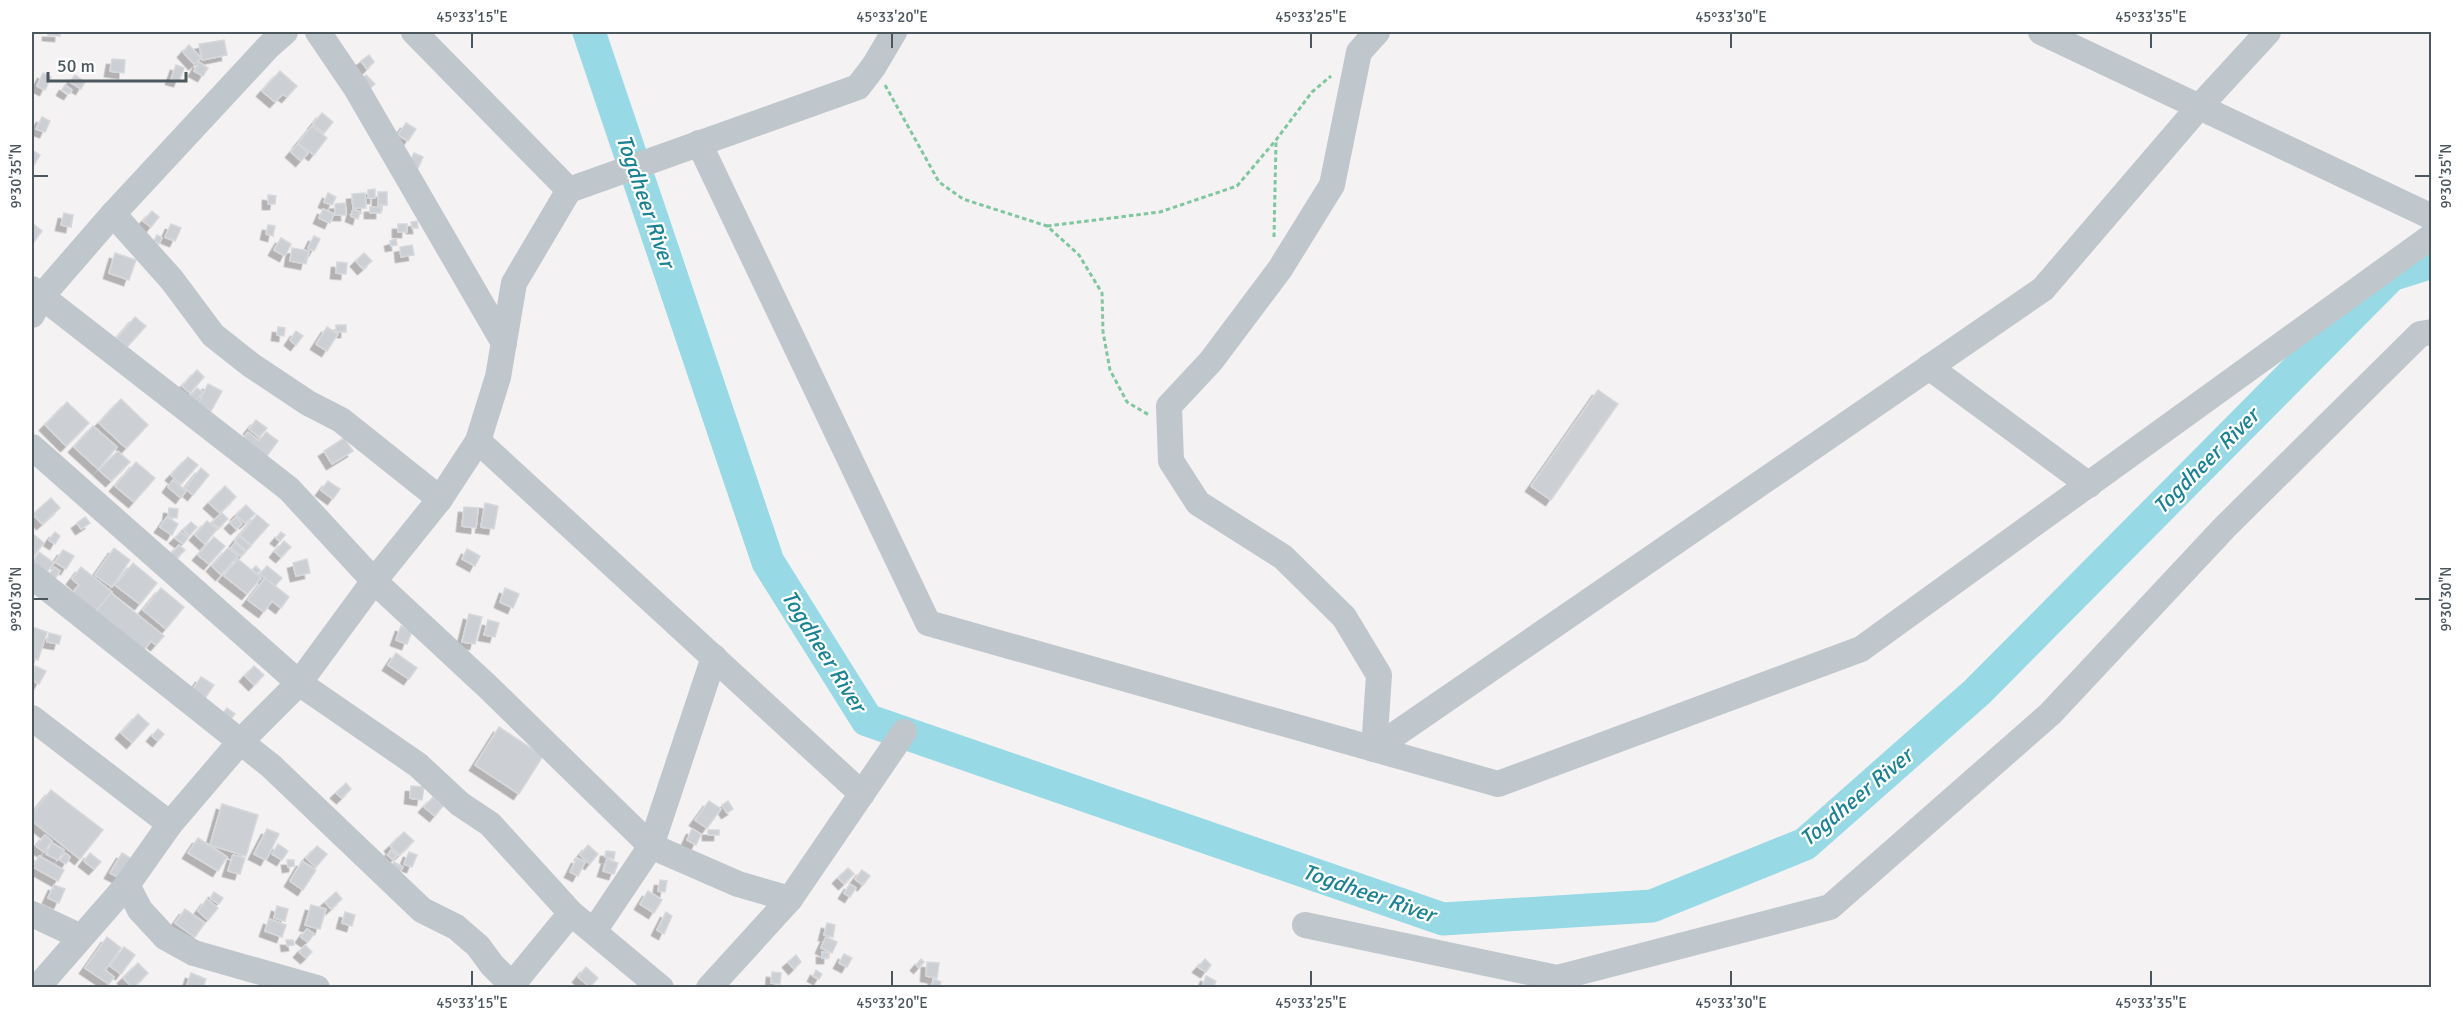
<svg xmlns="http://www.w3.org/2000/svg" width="2463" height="1019" viewBox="0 0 2463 1019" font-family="Signika,sans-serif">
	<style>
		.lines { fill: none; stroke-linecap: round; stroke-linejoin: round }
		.river { stroke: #97dae5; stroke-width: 33 }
		.building { fill: #cccfd3; stroke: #d6d8dc; stroke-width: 1.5; filter: url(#shadow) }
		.path { stroke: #80c79f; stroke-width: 3; stroke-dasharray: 4.5 3; stroke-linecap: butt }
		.minor { stroke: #bfc7cd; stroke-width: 26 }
		.ticks { fill: none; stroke: #4b565d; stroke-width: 2 }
		.labels { text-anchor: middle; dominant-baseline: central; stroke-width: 4.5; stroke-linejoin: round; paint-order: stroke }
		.water-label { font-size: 22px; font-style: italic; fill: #198293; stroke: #fff }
		.neatline { fill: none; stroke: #4b565d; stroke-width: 2 }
		.ticks-label { font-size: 15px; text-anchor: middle; fill: #4b565d }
	</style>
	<defs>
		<filter id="shadow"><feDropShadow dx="-5.5" dy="5.5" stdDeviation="0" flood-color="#0004"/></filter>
	</defs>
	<rect width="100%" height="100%" fill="#f4f2f2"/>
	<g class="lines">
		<polyline class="river" points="589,32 768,562 867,720 1443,919 1652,906 1805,844 1977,692 2391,275 2432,262"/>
	</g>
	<g class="building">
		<polygon points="48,32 60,32 60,36 48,35"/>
		<polygon points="224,40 227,55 202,60 199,44"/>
		<polygon points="189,45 201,58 194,64 183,52"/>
		<polygon points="369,55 374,62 367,69 361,61"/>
		<polygon points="112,59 125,60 124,73 110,71"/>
		<polygon points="199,62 208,68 203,76 194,71"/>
		<polygon points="176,65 184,68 179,81 171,79"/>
		<polygon points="280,71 297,86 287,97 283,94 275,102 262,91"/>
		<polygon points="43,73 51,77 45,90 37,86"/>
		<polygon points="75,75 85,82 81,89 70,82"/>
		<polygon points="366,75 375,84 368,90 360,80"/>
		<polygon points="65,85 72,90 69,94 62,90"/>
		<polygon points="322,113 333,122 324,133 313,124"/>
		<polygon points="42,117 50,121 45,132 36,129"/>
		<polygon points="406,123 416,129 408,141 398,135"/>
		<polygon points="312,126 327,138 314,155 298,143"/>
		<polygon points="298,144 308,153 301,161 291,152"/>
		<polygon points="32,150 40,155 34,165 32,164"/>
		<polygon points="414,153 423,157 418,168 409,164"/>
		<polygon points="375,189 375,198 368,198 368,190"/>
		<rect x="378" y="192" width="9" height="13"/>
		<polygon points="328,193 336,197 332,205 324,202"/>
		<polygon points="365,193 366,208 353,208 352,194"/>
		<polygon points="268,195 276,196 275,204 268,204"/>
		<polygon points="345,203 346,215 335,215 335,204"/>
		<rect x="370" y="207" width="11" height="6"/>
		<polygon points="323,209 334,214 330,223 319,218"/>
		<polygon points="353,209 360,212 358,219 351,216"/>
		<polygon points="152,211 159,217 151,227 143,221"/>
		<polygon points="64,213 73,215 71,227 61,225"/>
		<polygon points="417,221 418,228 412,228 411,222"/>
		<polygon points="32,223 42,231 32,245"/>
		<polygon points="171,224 181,228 175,241 165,237"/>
		<rect x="398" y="224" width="9" height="8"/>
		<polygon points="268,225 275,226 273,236 266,234"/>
		<polygon points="157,235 162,238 159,244 154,241"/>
		<polygon points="314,236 320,239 314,251 308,248"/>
		<polygon points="281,238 291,244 285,256 274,250"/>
		<polygon points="396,239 397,245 391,246 390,241"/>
		<polygon points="412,245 414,255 401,257 400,247"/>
		<polygon points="292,248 309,251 306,264 290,261"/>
		<polygon points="115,253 136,260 129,280 109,273"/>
		<polygon points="364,253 372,261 363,269 356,261"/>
		<polygon points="337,262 347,263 346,274 336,273"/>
		<polygon points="135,317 146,326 127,347 117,338"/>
		<rect x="336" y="325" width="10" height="7"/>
		<polygon points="278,327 285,328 284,336 277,335"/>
		<polygon points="327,327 338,334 327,351 316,344"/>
		<polygon points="296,331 303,336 296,345 290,340"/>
		<polygon points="197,370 204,377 190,393 182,386"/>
		<polygon points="208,384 222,391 211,411 198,404"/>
		<polygon points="197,388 203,392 194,403 188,398"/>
		<polygon points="1598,390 1618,404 1551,500 1531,486"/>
		<polygon points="121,399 148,425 126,448 99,423"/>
		<polygon points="67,402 89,423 66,446 45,425"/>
		<polygon points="256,420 267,428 259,437 249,429"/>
		<polygon points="93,426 117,447 98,469 74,447"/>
		<polygon points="248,432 259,441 266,432 278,441 264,460 241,441"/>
		<polygon points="344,438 353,451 332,464 324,451"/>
		<polygon points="118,451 130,462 111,481 99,470"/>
		<polygon points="188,457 198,465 181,484 171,475"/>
		<polygon points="136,462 155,478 134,502 115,486"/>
		<polygon points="201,468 209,475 193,495 185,488"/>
		<polygon points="173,480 186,491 181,498 168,487"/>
		<polygon points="328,481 340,489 333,499 321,490"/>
		<polygon points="225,486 236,497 220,513 209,503"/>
		<polygon points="51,498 60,508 42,524 33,514"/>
		<polygon points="485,503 498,506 494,529 481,527"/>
		<polygon points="246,505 255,514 245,523 236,515"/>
		<polygon points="464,507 478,508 476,528 462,526"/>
		<polygon points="169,508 178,509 177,518 168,517"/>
		<polygon points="222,513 228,519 218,528 212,522"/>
		<polygon points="257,515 269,525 251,545 240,535"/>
		<polygon points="85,517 90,523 81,529 77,523"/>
		<polygon points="167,517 178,524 172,535 160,527"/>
		<polygon points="236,517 242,524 236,529 230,523"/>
		<polygon points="207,521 217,529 205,544 195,535"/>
		<polygon points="191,522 197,527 189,536 183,530"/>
		<polygon points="55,532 60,536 55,544 49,540"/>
		<polygon points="181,532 188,538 183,544 175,538"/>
		<polygon points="281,532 285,535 280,541 276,538"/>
		<polygon points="32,533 44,543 32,558"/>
		<polygon points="239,536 251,546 246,551 235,541"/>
		<polygon points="214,537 225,546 209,564 198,555"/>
		<polygon points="284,541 291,547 281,557 275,552"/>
		<polygon points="235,543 245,552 241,556 231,548"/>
		<polygon points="179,545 185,550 176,559 171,554"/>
		<polygon points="114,548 130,560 112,587 95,575"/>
		<polygon points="228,548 238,556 221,575 212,566"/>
		<polygon points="467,549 480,556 475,566 462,559"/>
		<polygon points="63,550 74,556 66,569 55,562"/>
		<polygon points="39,552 54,563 44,576 32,567 32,562"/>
		<polygon points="238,559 261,578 247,594 224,576"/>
		<polygon points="307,559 310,573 296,576 293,563"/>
		<polygon points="133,563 157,583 140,604 115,585"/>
		<polygon points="256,566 260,570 257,574 252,570"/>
		<polygon points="267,566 282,578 275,586 260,574"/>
		<polygon points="54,567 60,571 53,582 47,578"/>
		<polygon points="81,567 112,592 92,616 69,597 79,585 72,579"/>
		<polygon points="265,578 289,597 281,608 272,601 264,612 248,600"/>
		<polygon points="161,588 184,607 166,629 143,610"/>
		<polygon points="505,588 519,594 513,608 500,602"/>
		<polygon points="111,593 164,636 156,645 151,641 140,655 92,616"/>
		<polygon points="469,614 482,617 475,644 462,642"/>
		<polygon points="488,620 499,623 495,637 484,635"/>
		<polygon points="401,626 412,631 407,644 396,640"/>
		<polygon points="32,627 47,632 38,660 32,658"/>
		<polygon points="49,633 61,636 59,644 47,642"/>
		<polygon points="396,653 417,668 409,679 388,665"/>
		<polygon points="35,666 46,671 39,684 32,680"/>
		<polygon points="254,666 264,675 254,685 245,676"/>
		<polygon points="201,677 214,685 202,703 189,695"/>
		<polygon points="227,708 235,714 227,724 219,718"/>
		<polygon points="138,714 149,724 132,743 121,733"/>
		<polygon points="499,727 543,756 519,794 475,765"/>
		<polygon points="158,729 164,734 158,741 152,736"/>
		<polygon points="346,783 351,789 342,798 336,793"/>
		<polygon points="411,786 424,787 422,800 410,798"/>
		<polygon points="51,790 103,830 80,859 32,821 32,814"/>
		<polygon points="433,797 443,806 435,816 424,807"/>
		<polygon points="709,801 721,809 707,828 695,820"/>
		<polygon points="728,801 733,809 727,813 722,805"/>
		<polygon points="222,804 258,815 246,856 210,845"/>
		<polygon points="267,829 279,834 266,860 254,854"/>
		<polygon points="692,829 701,834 696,845 687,840"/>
		<rect x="708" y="830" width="11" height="5"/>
		<polygon points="404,832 414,841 399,855 390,846"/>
		<polygon points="45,835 52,841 44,852 36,846"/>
		<polygon points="198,838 227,857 218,871 188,853"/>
		<polygon points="52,843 64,850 58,860 46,854"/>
		<polygon points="278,844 288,851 282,860 272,854"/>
		<polygon points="588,845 598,854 590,864 580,855"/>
		<polygon points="317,846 327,854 316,867 306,858"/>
		<polygon points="391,850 397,855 393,860 388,855"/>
		<polygon points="606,851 615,852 614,859 605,857"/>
		<polygon points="409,852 417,855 412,867 404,864"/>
		<polygon points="65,853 70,857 66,864 60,860"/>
		<polygon points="90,853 101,862 94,869 84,861"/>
		<polygon points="122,853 132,859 120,878 110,873"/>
		<polygon points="233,855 245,858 240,874 228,871"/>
		<polygon points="39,856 64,870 58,881 33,867"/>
		<polygon points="577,858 585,862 578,876 570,872"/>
		<polygon points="607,859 618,863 614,874 603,871"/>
		<polygon points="287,860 294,860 294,866 288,867"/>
		<polygon points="302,861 316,870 303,890 290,881"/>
		<polygon points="394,862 403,867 400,872 391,866"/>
		<polygon points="848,868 854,874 844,884 838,878"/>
		<polygon points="862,870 870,876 863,885 855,879"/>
		<polygon points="660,880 667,881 665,892 658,891"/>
		<polygon points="850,884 856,888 850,897 844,893"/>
		<polygon points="54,885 65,889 59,903 48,898"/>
		<polygon points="648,891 662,900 654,913 640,904"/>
		<polygon points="214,892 223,898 219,904 210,898"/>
		<polygon points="336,892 342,899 331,909 325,902"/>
		<polygon points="207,899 218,908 208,920 198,911"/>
		<polygon points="311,905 326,909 320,929 305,925"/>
		<polygon points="277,906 288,909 285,921 274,918"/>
		<polygon points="185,909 205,923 195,937 175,923"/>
		<polygon points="345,912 355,915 352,926 342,923"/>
		<polygon points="666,912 672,916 664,934 657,930"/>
		<polygon points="269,919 286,925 282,937 265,931"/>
		<polygon points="827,923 835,925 833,937 824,935"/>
		<polygon points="307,929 314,934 308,942 301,937"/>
		<polygon points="107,937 121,948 105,970 114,977 109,984 85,968"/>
		<polygon points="826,937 837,942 832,953 821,948"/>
		<polygon points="286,940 293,940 294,945 287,946"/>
		<polygon points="305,945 312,952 306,958 299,952"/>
		<polygon points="124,947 135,955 121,974 110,966"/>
		<polygon points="822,952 829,953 829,958 822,958"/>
		<polygon points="844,954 852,958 847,967 839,963"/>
		<polygon points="796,955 801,962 794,969 788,962"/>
		<polygon points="921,959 924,962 919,968 916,965"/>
		<polygon points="1205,959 1211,965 1206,972 1198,967"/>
		<polygon points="927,962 939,963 937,978 926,976"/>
		<polygon points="138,963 148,973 133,988 123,978"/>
		<polygon points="586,967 598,978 590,987 578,977"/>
		<polygon points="816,970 822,974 819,979 813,976"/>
		<polygon points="772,972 781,973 780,984 771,983"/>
		<polygon points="191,973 206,979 203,988 186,988"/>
		<polygon points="1206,976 1216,981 1213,988 1202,987"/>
		<polygon points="934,979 941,982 939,988 931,988"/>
	</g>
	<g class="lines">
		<g class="path">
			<polyline points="885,85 939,182 963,199 1047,226 1079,255 1102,293 1103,332 1110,370 1127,402 1149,415"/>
			<polyline points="1047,226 1160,212 1237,186 1276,140 1312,92 1331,76"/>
			<polyline points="1274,237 1276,142"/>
		</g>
		<g class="minor">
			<polyline points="318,32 356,88 504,343"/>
			<polyline points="414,32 569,190"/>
			<polyline points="2041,32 2432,217"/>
			<polyline points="699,143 928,623 1498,784 1861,649 2432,236"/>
			<polyline points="569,190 858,87 874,66 894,32"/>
			<polyline points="113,214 172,280 213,335 251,365 308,403 341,420 440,499"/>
			<polyline points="32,289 289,489 374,581 487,686 651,846 738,884 790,899"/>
			<polyline points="32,315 41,297 113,214 269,46 285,32"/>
			<polyline points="1929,367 2089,485"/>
			<polyline points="478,441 862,794"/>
			<polyline points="32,447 299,683 418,765 460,804 490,824 571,913 661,988"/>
			<polyline points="32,576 271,766 422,910 456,927 478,946 492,965 515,988"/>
			<polyline points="32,718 170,824"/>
			<polyline points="1374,749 2043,289 2199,107 2268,32"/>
			<polyline points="1374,749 1379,675 1344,617 1283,557 1198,503 1171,461 1169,406 1211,361 1280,269 1332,185 1359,52 1377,32"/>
			<polyline points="127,885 140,910 165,937 194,953 317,988"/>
			<polyline points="32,914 81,937"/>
			<polyline points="1305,925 1557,978 1830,907 2050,714 2225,527 2420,334 2432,332"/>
			<polyline points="594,931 651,846 714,657"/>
			<polyline points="512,985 571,913"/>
			<polyline points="37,988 127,885 170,824 240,742 299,683 374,581 440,499 478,441 498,377 514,283 569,190"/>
			<polyline points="709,988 790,899 904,732"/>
		</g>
	</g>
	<path class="ticks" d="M 472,33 L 472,48M 892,33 L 892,48M 1311,33 L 1311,48M 1731,33 L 1731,48M 2151,33 L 2151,48M 33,176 L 48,176M 2415,176 L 2430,176M 33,599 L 48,599M 2415,599 L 2430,599M 472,971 L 472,986M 892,971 L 892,986M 1311,971 L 1311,986M 1731,971 L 1731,986M 2151,971 L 2151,986"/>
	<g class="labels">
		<g class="water-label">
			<text transform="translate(646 201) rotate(71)">Togdheer River</text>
			<text transform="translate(2206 461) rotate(-45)">Togdheer River</text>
			<text transform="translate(824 651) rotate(58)">Togdheer River</text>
			<text transform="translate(1856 797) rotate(-40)">Togdheer River</text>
			<text transform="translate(1369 893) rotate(19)">Togdheer River</text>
		</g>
	</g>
	<rect width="2463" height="1019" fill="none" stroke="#ffffff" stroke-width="66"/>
	<path d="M48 72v9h138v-9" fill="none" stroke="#4b565d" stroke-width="3"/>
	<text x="57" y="72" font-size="18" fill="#4b565d" stroke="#ffffff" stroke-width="4.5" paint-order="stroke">50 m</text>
	<rect x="33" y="33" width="2397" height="953" class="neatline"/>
	<g class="ticks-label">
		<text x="472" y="22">45°33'15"E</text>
		<text x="892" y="22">45°33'20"E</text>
		<text x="1311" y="22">45°33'25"E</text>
		<text x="1731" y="22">45°33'30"E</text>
		<text x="2151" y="22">45°33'35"E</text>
		<text transform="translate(16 176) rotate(-90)" y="5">9°30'35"N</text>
		<text transform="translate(2446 176) rotate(-90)" y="5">9°30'35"N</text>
		<text transform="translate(16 599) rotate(-90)" y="5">9°30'30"N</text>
		<text transform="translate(2446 599) rotate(-90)" y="5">9°30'30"N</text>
		<text x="472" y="1008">45°33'15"E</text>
		<text x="892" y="1008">45°33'20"E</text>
		<text x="1311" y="1008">45°33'25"E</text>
		<text x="1731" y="1008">45°33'30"E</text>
		<text x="2151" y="1008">45°33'35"E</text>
	</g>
</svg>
